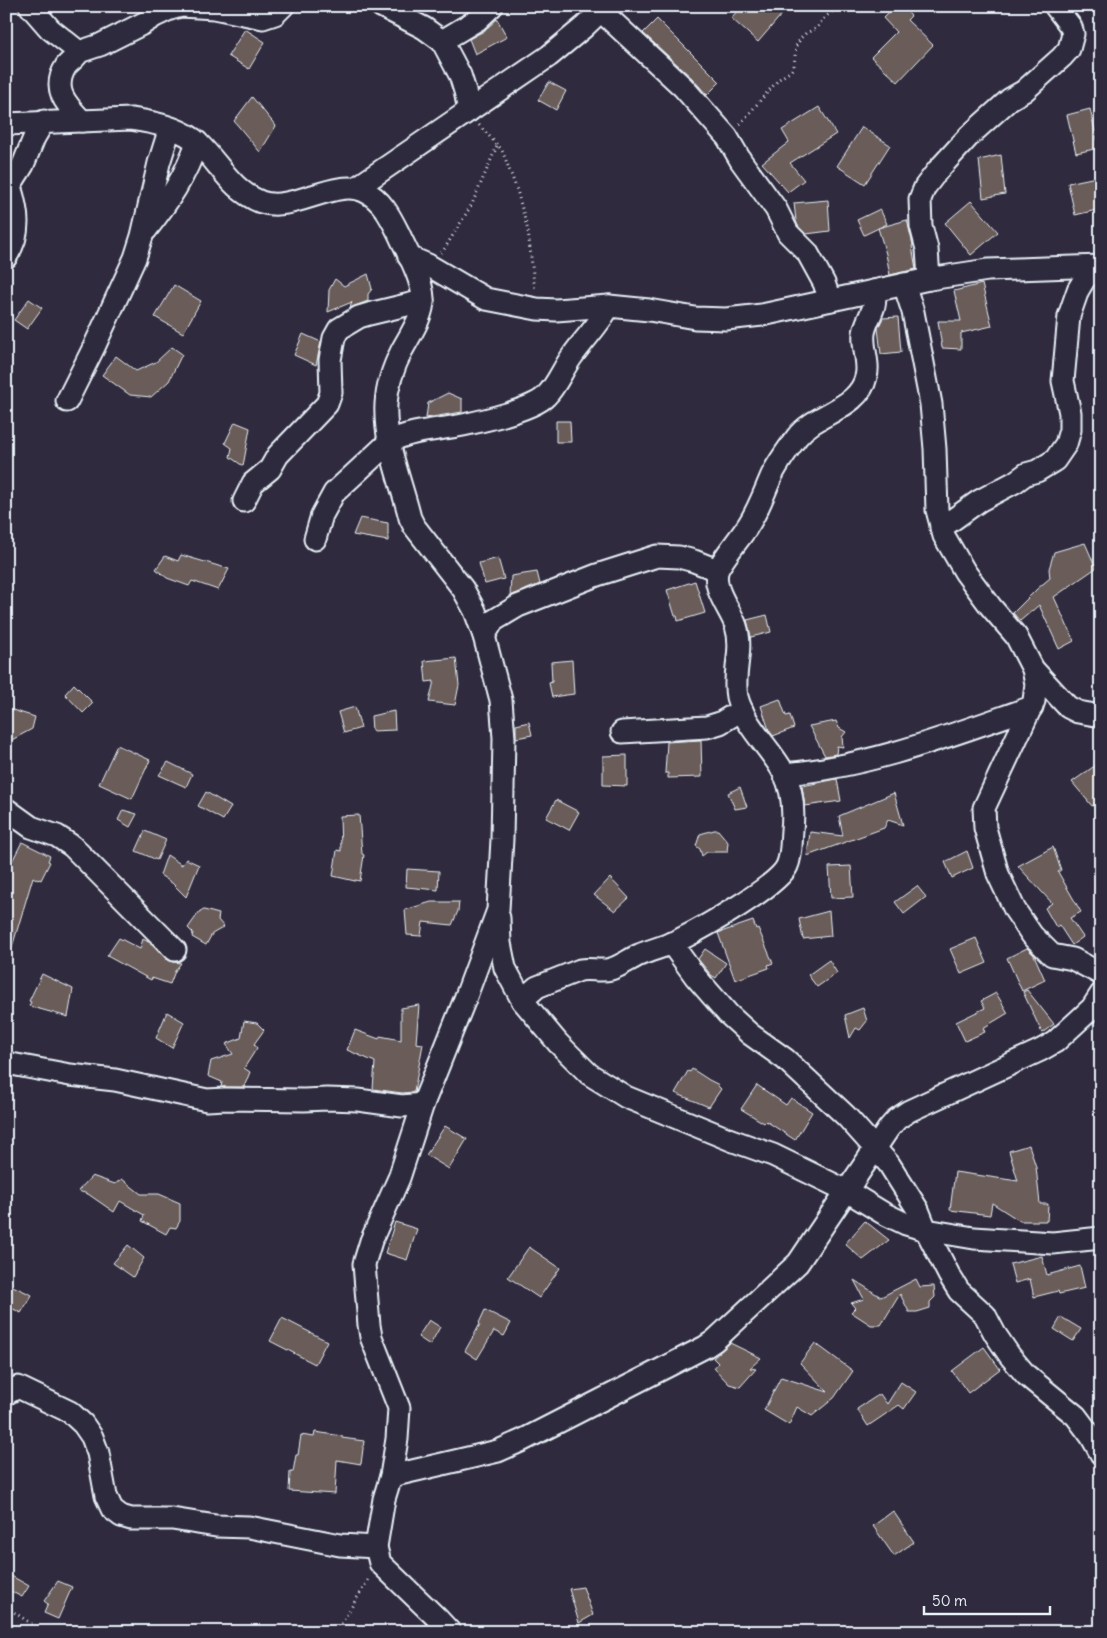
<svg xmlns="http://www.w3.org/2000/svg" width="1107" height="1638" viewBox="0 0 1107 1638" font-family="Delius,sans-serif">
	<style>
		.building { fill: #6a5c59; stroke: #e8f1f8 }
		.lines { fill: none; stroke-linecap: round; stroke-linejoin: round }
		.minor-casing { stroke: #e8f1f8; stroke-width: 25 }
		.path { stroke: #e8f1f8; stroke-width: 3; stroke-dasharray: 1 4; stroke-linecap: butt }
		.minor { stroke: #2f2a3d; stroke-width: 21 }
	</style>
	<rect width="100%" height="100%" fill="#2f2a3d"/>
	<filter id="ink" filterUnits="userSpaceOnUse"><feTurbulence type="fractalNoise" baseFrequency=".02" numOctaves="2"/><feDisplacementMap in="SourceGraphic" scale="10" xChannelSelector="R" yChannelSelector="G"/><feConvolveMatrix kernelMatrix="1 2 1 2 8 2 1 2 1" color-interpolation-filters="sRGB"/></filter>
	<g filter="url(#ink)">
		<g class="building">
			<polygon points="742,6 789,6 758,42 731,18"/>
			<polygon points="895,6 902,6 911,16 907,20 933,45 898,82 871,57 896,32 883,18"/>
			<polygon points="497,19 507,37 475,54 469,39 484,31"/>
			<polygon points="657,19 720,82 707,95 692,78 643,33"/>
			<polygon points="245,29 265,42 249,69 228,56"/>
			<polygon points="549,82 566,91 556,110 538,100"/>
			<polygon points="252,97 276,126 260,152 234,121"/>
			<polygon points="819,107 836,134 790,163 804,180 788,192 762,163 789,142 782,130"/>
			<polygon points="1090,109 1099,148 1076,153 1067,115"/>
			<polygon points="862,127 890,145 865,184 837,166"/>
			<polygon points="1001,155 1005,194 983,198 979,160"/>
			<polygon points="1101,176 1101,209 1075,215 1068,183"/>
			<polygon points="828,200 830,231 806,234 798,226 796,221 794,203"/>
			<polygon points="971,201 998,232 971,255 945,223"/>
			<polygon points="880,209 887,224 864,235 857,220"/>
			<polygon points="907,220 913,245 912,246 916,269 890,275 886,254 878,228"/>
			<polygon points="368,274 372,289 368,294 368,301 350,308 352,302 328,312 329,290 335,279 344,286"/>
			<polygon points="982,284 992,326 961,333 961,349 942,348 938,321 961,321 954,291"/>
			<polygon points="174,285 201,301 183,333 155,317"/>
			<polygon points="29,299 42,308 27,329 14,320"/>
			<polygon points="898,317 901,352 881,354 878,328 883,318"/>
			<polygon points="303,334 321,342 316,365 294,355"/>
			<polygon points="172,347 182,354 169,381 151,397 130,395 102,375 116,356 136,371 156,362"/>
			<polygon points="448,393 462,399 462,412 426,418 428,403"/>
			<polygon points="556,421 570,421 571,442 556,442"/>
			<polygon points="235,422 250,428 243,466 230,457 232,448 225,443"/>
			<polygon points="360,518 388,523 388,541 353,535"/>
			<polygon points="1085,543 1096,568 1054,597 1074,641 1059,649 1039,605 1020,621 1013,613 1037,589 1050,578 1049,569 1054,552"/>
			<polygon points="181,555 229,569 218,590 192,581 189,586 167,578 156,569 165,556 178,561"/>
			<polygon points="498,558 504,579 485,584 479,563"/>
			<polygon points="537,572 540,584 510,596 511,576"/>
			<polygon points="695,581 705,613 678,621 677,616 675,616 667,590"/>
			<polygon points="767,615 771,632 751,637 747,620"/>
			<polygon points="456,658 459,685 455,705 429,702 434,681 426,682 424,661"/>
			<polygon points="572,660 574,694 552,697 549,683 552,682 551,662"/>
			<polygon points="74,684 93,703 83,713 65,694"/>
			<polygon points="780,699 786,716 790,715 794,728 773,736 769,730 761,706"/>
			<polygon points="355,707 361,728 344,733 338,712"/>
			<polygon points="6,708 35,717 32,729 6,743"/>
			<polygon points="394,711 395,730 372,731 371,716"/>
			<polygon points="836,721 839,728 846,732 842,737 843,747 837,746 836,754 825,756 809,726"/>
			<polygon points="529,722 532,735 516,738 516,725"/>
			<polygon points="701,740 702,777 668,778 668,773 665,773 667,742"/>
			<polygon points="117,745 150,760 132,799 99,784"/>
			<polygon points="627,755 627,786 603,785 603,756"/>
			<polygon points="168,762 192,774 186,787 159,775"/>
			<polygon points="1096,765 1101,773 1101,801 1092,806 1072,782"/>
			<polygon points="837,779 841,801 805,806 802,786"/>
			<polygon points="740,787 747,807 735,809 728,793"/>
			<polygon points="206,792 231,807 223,820 198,806"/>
			<polygon points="894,793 903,825 888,820 884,828 807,856 810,832 843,836 839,816"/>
			<polygon points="556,800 579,812 569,830 546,818"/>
			<polygon points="123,810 137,814 130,827 118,820"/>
			<polygon points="359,815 362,854 364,855 360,881 355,880 355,881 333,876 337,850 341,851 340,816"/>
			<polygon points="714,830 718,830 728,842 727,852 707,852 702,856 700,849 696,846 700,834"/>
			<polygon points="145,831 166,840 157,860 136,851"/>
			<polygon points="22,842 50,856 48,861 50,862 41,880 39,879 38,880 33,877 10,954 6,953 6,873"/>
			<polygon points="1053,847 1061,870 1058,872 1081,912 1070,918 1083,937 1072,945 1059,925 1056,927 1045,908 1052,903 1018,866"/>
			<polygon points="967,851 973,868 952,878 945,862"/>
			<polygon points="167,855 182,865 186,859 199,865 186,897 172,883 160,875"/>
			<polygon points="851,866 853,897 831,898 829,867"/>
			<polygon points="407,869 439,871 438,890 406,887"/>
			<polygon points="610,878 629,898 615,911 594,895"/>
			<polygon points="917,886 926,897 904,914 895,902"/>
			<polygon points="431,902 459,902 458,911 452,925 423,922 421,936 407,935 405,910"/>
			<polygon points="204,910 219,914 218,920 224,927 212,934 206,945 192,937 193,933 188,928 200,911"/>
			<polygon points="829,911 831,936 803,939 799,919"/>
			<polygon points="753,921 756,929 758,928 773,963 768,965 769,968 735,980 718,933"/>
			<polygon points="119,938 140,949 143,939 152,944 166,959 172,962 181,963 175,971 170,984 152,978 151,980 107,956"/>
			<polygon points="976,938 987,963 961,974 950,949"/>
			<polygon points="1027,948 1034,955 1045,980 1022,991 1007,958"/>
			<polygon points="705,949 726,963 716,978 711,975 698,959"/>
			<polygon points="829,960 837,973 817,987 808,975"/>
			<polygon points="42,974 73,989 68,1017 29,1006 31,1002 29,1001"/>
			<polygon points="1027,990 1054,1024 1042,1033 1023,992"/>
			<polygon points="996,993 1008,1013 983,1028 985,1032 965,1041 956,1022 985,1008 981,1001"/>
			<polygon points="419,1005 416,1043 423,1044 414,1092 402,1093 373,1089 375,1062 347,1050 355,1030 379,1039 380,1036 401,1040 401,1008"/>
			<polygon points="863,1008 867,1021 860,1030 856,1028 850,1038 845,1015"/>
			<polygon points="167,1012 184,1022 172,1048 156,1038"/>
			<polygon points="244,1021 257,1023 264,1030 254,1044 257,1048 244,1068 250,1072 244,1087 221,1087 222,1082 208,1076 211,1061 233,1054 226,1044 241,1038"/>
			<polygon points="692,1069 709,1080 719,1085 718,1086 721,1089 709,1107 675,1093 688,1071 690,1072"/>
			<polygon points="757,1085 786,1105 791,1098 812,1112 795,1140 766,1121 764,1123 741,1109"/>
			<polygon points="445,1126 467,1139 449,1169 426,1155"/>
			<polygon points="1029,1145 1036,1167 1040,1204 1048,1204 1047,1221 1020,1221 992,1203 990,1215 950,1210 955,1172 1018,1181 1009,1151"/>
			<polygon points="92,1176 115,1184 122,1179 141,1194 159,1194 180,1203 180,1221 176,1228 170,1227 166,1234 142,1221 144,1215 120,1201 114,1212 88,1194 78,1191"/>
			<polygon points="865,1221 889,1240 863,1260 845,1244"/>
			<polygon points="395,1222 417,1229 407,1260 385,1253"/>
			<polygon points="128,1245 144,1258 133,1277 113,1263"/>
			<polygon points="529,1247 560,1268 539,1298 508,1277"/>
			<polygon points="1042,1256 1047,1275 1080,1266 1085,1288 1059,1294 1058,1291 1034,1297 1030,1279 1015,1283 1010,1264"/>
			<polygon points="916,1279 920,1287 934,1286 935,1297 930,1302 930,1308 917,1312 909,1312 900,1294 881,1325 871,1325 851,1312 855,1308 851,1303 864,1299 854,1280 881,1297"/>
			<polygon points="6,1283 32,1295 21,1313 6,1305"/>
			<polygon points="485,1310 511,1323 504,1336 494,1331 477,1359 465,1351 480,1324 479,1323"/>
			<polygon points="1061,1317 1081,1329 1073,1341 1054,1329"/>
			<polygon points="282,1318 327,1341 315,1364 270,1341"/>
			<polygon points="429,1320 440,1327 430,1345 418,1337"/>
			<polygon points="730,1343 761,1358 750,1368 756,1369 740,1387 729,1384 714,1368 718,1363 713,1358"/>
			<polygon points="815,1343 853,1371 834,1398 812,1416 797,1407 789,1425 764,1410 781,1377 828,1392 800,1363"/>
			<polygon points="984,1347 1000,1369 968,1393 952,1371"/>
			<polygon points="901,1382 916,1392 904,1409 899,1405 868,1426 857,1409 880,1394 887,1404"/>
			<polygon points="315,1432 342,1436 342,1438 364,1441 361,1464 337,1460 335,1494 289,1491 290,1472 293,1472 296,1455 298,1455 301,1435 314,1437"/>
			<polygon points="893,1511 914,1542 894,1556 873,1526"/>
			<polygon points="6,1573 29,1586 22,1597 6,1589"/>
			<polygon points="58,1581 72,1587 58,1619 44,1613 48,1604 44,1601"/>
			<polygon points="583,1587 593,1615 579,1623 569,1589"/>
		</g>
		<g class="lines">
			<g class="minor-casing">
				<g id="minor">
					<polyline points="30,6 50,29 79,52"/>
					<polyline points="381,6 424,28 442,41 460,75 465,91 469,111"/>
					<polyline points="601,11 683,87 727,137 741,161 776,209 788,233 807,252 824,283 830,300"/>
					<polyline points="442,41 477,20 492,6"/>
					<path d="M 82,121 C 67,105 51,90 66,66 C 70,61 76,58 79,52 L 100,45 L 144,23 L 155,16 L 170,9 L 181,6 L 214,8 L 263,18 L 275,14 L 283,6"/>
					<path d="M 6,124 L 131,119 C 153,122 182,128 198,143 C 219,163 232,191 261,202 C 292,213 335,178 364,191 C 382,199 391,218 399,234 C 407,252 422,278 423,298 C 424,315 410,335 402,350 C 394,366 387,386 386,404 C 384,443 401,481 410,518 L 414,526 L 463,589 L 475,611 L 484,636 L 501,700 L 504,738 L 502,839 L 498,910 L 465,999 L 423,1104 L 399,1178 L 371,1241 L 364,1264 L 369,1325 L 371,1337 L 399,1408 L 397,1439 L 391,1476 L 384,1499 L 376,1547 L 380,1563 L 437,1618 L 450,1632"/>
					<polyline points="356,188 549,56 584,27 606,6"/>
					<polyline points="6,192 23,165 34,138 44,121"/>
					<path d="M 146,230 C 168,202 186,176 197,142"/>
					<path d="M 6,257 C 22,233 18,212 10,186"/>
					<polyline points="409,257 428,265 486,299 537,309 556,310 609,306 649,310 695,318 726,319 762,315 929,279 988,270 1101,266"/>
					<polyline points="929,279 927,249 921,226 920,199 925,187 938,170 970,135 1010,99 1024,91 1062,57 1069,49 1073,34 1071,27 1055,6"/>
					<polyline points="904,284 913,312 931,404 935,449 937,510 944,536 965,572 991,607 1016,636 1033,669 1068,707 1078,712 1101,716"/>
					<polyline points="67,401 94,347 135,258 142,236 159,163 170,128"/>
					<polyline points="244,501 253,483 270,469 278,455 327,404 331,393 330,360 334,338 339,329 359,317 369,314 423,301"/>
					<polyline points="941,528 979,501 1015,482 1026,474 1037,471 1055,460 1066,444 1070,430 1070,413 1063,381 1069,316 1078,290 1084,280 1093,270 1091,267"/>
					<path d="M 315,539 L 322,515 L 334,493 L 389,442 C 412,430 438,430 463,425 C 482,421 534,409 546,396 C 557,385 563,368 573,355 C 585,338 600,324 609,306"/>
					<polyline points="484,636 493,621 518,606 597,575 657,556 679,557 694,561 717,570"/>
					<polyline points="1033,669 1036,684 1034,701 984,808 985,828 998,874 1015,910 1032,935 1052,955 1073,959 1101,974"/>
					<polyline points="622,732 707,727 720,723 742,710"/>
					<path d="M 784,774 C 869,767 951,735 1032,707"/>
					<polyline points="6,809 31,827 57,836 72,846 175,950"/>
					<polyline points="499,918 500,943 505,968 522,1000 558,1043 589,1074 626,1097 731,1140 773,1155 847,1191 883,1213 906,1224 926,1230 974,1238 1053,1243 1101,1238"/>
					<polyline points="671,943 695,976 728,1014 750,1034 785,1059 846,1116 889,1164 918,1210 926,1230 949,1275 959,1291 985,1315 995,1334 1010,1356 1026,1375 1076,1416 1091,1436 1101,1454"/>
					<path d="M 522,1000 L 537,987 L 580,970 C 590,968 601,972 611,969 C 621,966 630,959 639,955 C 653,949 668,946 681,939 C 703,928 778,886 787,866 C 792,855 791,842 792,830 C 794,811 793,791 784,773 C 770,747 745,727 737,697 C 732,673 744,650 736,626 C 730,609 713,590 717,572 C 719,563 741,537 747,527 C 758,511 764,493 772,475 C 779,461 788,449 797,437 C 815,413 859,409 866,377 C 870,363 862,348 864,333 C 867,316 878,309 874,291"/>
					<polyline points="6,1063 70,1075 115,1080 207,1100 225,1099 304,1100 327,1099 358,1100 402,1106 423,1104"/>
					<polyline points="6,1394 18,1387 70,1412 83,1424 92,1437 98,1453 106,1496 112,1509 121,1516 131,1519 172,1519 216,1526 249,1527 340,1545 376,1547"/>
					<polyline points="391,1476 498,1451 523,1440 705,1347 714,1341 798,1263 889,1128 897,1119 909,1111 1041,1050 1055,1042 1092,1008 1101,994"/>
				</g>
			</g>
			<g class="path">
				<polyline points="740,124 779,79 791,71 794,66 796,46 801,38 806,33 817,28 823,19 839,6"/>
				<polyline points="479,125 502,150 517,190 528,231 535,291"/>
				<polyline points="441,253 445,248 472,204 497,146"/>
				<polyline points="6,1607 44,1632"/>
				<polyline points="336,1632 370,1577"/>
			</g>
			<use href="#minor" class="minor"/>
		</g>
	</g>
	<rect width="1107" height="1638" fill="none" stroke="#2f2a3d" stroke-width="25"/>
	<rect x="12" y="12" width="1082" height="1613" fill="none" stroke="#e8f1f8" stroke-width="2" filter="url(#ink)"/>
	<path d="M924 1606v8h126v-8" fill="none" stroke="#e8f1f8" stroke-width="2.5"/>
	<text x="932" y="1606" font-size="15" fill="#e8f1f8" stroke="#2f2a3d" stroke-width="4" paint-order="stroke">50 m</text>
</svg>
